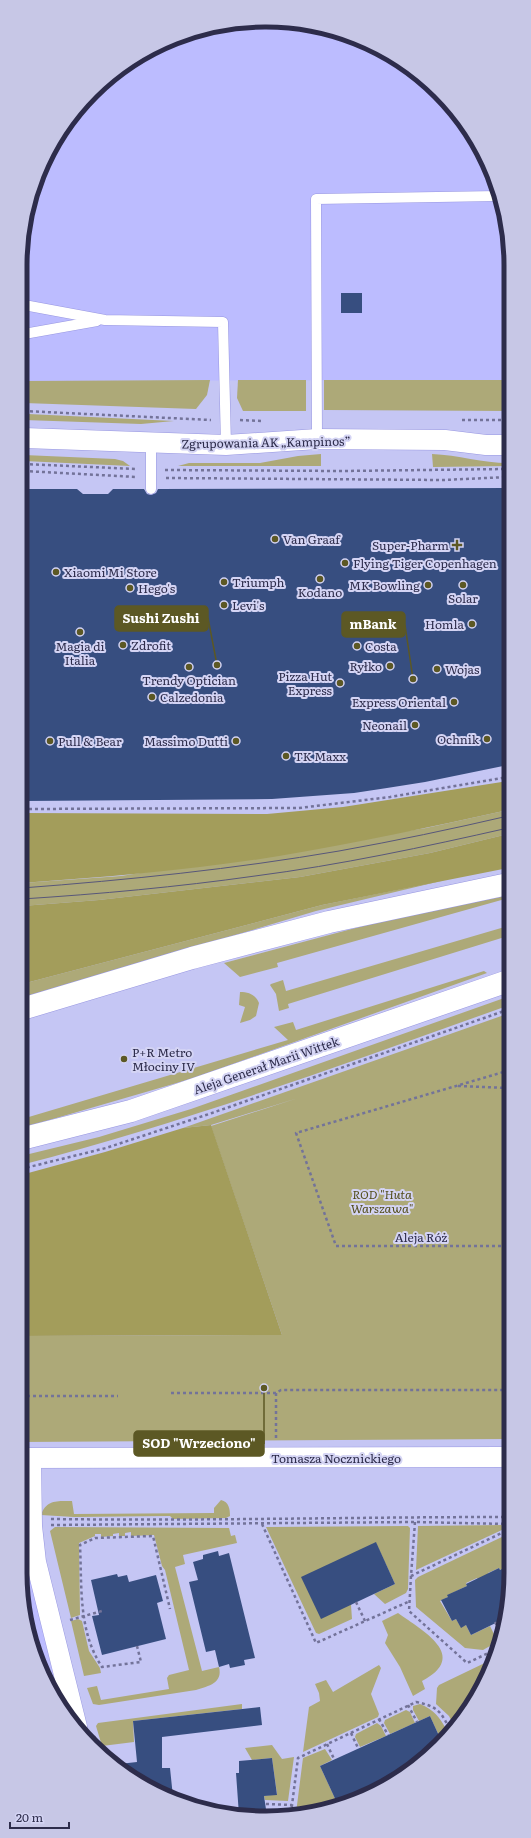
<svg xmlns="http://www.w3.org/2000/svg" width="531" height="1838" viewBox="0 0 531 1838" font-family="Literata,serif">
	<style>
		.built { fill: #bcbcff }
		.green { fill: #ada978 }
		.forest { fill: #a39d5b }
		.building { fill: #374e80 }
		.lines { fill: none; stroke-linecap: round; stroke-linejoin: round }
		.service-casing { stroke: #9897e1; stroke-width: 11 }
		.minor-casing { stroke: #9897e1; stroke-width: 21 }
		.secondary-casing { stroke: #9897e1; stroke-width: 23 }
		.path { stroke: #737399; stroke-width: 2.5; stroke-dasharray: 3 3; stroke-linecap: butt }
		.service { stroke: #fff; stroke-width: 10 }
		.minor { stroke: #fff; stroke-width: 20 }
		.secondary { stroke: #fff; stroke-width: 22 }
		.tram { stroke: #58577a; stroke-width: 1 }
		.poi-dot { fill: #5c5824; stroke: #d4d4f4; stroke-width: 1.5 }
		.labels { text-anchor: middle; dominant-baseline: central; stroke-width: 4; stroke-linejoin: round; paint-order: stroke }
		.street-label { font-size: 12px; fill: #2d2c4b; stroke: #d4d4f4 }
		.poi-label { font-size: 12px; fill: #2d2c4b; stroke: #d4d4f4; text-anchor: start }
		.park-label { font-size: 12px; font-style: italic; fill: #524d1a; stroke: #d4d4f4 }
		.rim { fill: none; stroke: #2d2c4b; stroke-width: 5 }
		.leader { fill: none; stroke: #5c5824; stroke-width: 1.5 }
		.callout-dot { fill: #5c5824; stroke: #d4d4f4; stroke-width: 1.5 }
		.callout { fill: #5c5824; stroke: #5c5824; stroke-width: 1.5 }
		.callout-label { font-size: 13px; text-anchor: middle; font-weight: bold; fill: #fff }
	</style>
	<rect width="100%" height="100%" fill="#c5c6f4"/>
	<g class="built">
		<polygon points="217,25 313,25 374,45 439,92 486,157 509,234 509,380 24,381 25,218 61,129 129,62"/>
		<polygon points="26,1562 59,1699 39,1666 20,1573 20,1563"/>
	</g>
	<g class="green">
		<polygon points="210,380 207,395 196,409 24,403 24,381"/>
		<polygon points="238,380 306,380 306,411 243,411 237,398"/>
		<polygon points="324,380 509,380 509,411 324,410"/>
		<polygon points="28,414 174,421 141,424 24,420"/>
		<polygon points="321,454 321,466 178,466 189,463 260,463 298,456"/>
		<path d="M 432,454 C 458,455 483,463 508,463 L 508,466 L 433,467 Z"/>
		<polygon points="24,455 115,459 123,461 130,466 24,461"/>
		<polygon points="508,810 508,834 430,853 300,877 99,900 22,906 22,883 121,876 426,828"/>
		<polygon points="445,880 316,911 22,999 22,984 322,905"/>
		<polygon points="505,896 505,899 277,963 278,967 240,977 224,963 393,918"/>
		<polygon points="508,926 508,936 288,1004 289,1008 279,1011 276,994 270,985 271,984 283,980 286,991"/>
		<polygon points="484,971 487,973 194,1078 22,1128 22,1119 288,1040 274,1027 293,1022 296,1030"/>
		<path d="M 240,992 C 249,992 256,995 259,1003 L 256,1016 L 250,1020 L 240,1023 L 245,1007 L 239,1005 Z"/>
		<path d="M 507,997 L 507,1006 C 347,1063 187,1122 21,1165 L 21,1156 L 99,1137 L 191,1109 Z"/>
		<polygon points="507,1014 507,1439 20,1442 21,1336 282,1335 211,1126 298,1098 211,1125 183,1128"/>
		<path d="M 221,1500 C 229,1502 230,1509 230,1516 L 226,1518 L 173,1519 L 170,1516 L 74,1517 L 41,1515 C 46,1499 59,1501 72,1501 L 74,1514 L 214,1513 L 214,1508 Z"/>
		<polygon points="504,1525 504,1529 416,1570 418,1526"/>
		<polygon points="408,1526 410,1528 408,1589 406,1593 385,1604 374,1594 395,1584 376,1543 351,1605 352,1619 319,1634 316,1633 266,1527"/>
		<path d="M 55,1527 L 229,1528 L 231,1536 L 235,1535 L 237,1543 L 183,1555 L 185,1564 L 175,1567 L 202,1671 L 219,1667 C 223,1683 209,1686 196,1690 L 99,1705 L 93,1704 L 87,1688 L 97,1686 L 101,1700 L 169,1689 L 167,1678 L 169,1675 L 189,1670 L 165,1570 L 162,1566 L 154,1535 L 131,1536 L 131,1532 L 125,1533 L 125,1536 L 119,1536 L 119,1533 L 113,1534 L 113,1536 L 101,1537 L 101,1534 L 95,1534 L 95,1536 L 79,1543 L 80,1615 L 71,1618 L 50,1531 Z"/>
		<polygon points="506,1535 506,1567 500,1570 499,1568 488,1573 489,1576 479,1581 477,1578 466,1583 467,1586 448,1595 448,1597 440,1601 452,1621 456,1619 461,1627 466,1625 471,1635 490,1626 495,1636 490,1646 483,1650 465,1648 416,1607 415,1580 418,1577"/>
		<path d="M 398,1613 C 423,1631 470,1656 422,1681 L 425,1689 L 413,1696 L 400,1667 L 385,1643 L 388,1635 L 382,1621 Z"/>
		<polygon points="78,1619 82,1621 89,1651 100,1668 101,1673 84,1676 71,1621"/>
		<polygon points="491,1660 478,1695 453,1724 449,1716 436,1704 437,1688 439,1685"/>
		<polygon points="379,1665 381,1668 371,1694 379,1714 378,1717 303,1752 309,1707 320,1701 319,1693 315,1684 326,1680 333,1692"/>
		<polygon points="242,1704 242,1709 133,1721 134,1742 102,1746 96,1726 98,1723"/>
		<path d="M 420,1704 C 434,1710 440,1717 447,1731 L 440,1738 L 430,1716 L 419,1721 L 413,1710 L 413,1706 Z"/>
		<polygon points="406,1710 410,1712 415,1723 390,1734 384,1723 385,1720"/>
		<polygon points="377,1723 381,1726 386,1736 360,1747 355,1737 356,1734"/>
		<polygon points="272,1745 282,1759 294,1757 288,1801 265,1800 264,1796 277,1794 272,1758 252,1760 245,1748"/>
		<polygon points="325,1749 332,1760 320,1766 338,1805 329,1810 296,1813 303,1758"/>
	</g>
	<g class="forest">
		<path d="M 508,781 L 508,810 C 432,827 355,843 279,856 C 194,870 108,877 22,883 L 23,813 L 267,814 L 343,807 Z"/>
		<polygon points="508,834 508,868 322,905 22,984 22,906 99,900 300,877 430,853"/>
		<polygon points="211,1125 282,1335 21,1336 21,1175 105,1152 183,1128"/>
	</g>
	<g class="building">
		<rect x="341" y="293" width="21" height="20"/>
		<polygon points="508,488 508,765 425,782 387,788 354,793 272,799 23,801 24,489 77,489 83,494 108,494 113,489 144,489 147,494 151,495 156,493 158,489"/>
		<polygon points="376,1542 395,1584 321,1619 301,1577"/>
		<polygon points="218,1551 219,1556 229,1553 255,1658 244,1660 245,1665 230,1668 229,1664 219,1667 215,1650 206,1652 189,1582 198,1580 193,1562 203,1559 203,1555"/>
		<polygon points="506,1567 506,1618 471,1635 466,1625 461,1628 456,1619 452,1621 441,1600 448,1597 447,1595 467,1586 466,1584 499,1568 500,1570"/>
		<polygon points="117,1574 118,1577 127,1575 129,1582 156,1575 163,1601 157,1603 166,1639 102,1655 92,1616 99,1615 91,1580"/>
		<polygon points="260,1707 262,1725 162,1737 162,1768 170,1768 173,1797 157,1793 119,1764 137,1762 133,1721"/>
		<polygon points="430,1716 440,1738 415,1767 338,1805 320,1766"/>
		<polygon points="272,1758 277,1795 264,1796 267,1816 249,1817 239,1815 236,1773 239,1773 239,1761"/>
	</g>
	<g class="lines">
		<g class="service-casing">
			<g id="service">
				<polyline points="24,305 105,320 223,322 226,445"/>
				<polyline points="24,334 97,321"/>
				<polyline points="317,439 316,199 498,196"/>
				<polyline points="151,489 151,443"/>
				<polyline points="20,1548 34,1544"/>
			</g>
		</g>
		<g class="minor-casing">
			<g id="minor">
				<polyline points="24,438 226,445 317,439 445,440 486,445 509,445"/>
				<polyline points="20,1458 507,1457"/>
				<polyline points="31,1459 32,1526 36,1562 77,1727"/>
			</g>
		</g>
		<g class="secondary-casing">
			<g id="secondary">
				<polyline points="22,1009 192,958 329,922 508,884"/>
				<polyline points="21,1139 131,1111 508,981"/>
			</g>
		</g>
		<g class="path">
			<polyline points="24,411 211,420"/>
			<polyline points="240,420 263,421"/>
			<polyline points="462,420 509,420"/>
			<polyline points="24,464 136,469"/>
			<polyline points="165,470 341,471 508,469"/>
			<polyline points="24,471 137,477"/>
			<polyline points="166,478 443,480 508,477"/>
			<polyline points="23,809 299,808 390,797 508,777"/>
			<polyline points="458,1086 507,1088"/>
			<polyline points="21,1169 106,1148 212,1113 507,1010"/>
			<polyline points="507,1246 336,1246 296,1133 507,1071"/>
			<polyline points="171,1393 276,1393 281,1390 507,1390"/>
			<polyline points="21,1396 118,1396"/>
			<polyline points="276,1438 276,1393"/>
			<path d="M 51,1519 C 203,1521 355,1517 507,1517"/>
			<polyline points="415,1522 411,1576 506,1531"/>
			<polyline points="262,1524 316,1643 410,1601"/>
			<polyline points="51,1525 415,1522 507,1524"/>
			<polyline points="411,1576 409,1611 467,1663 495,1650"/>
			<polyline points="356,1602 365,1621"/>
			<polyline points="70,1620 102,1611"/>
			<polyline points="495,1622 501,1634"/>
			<path d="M 137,1646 L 141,1662 L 102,1667 C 78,1631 82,1587 80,1545 L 95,1538 L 153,1536 L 170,1609"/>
			<polyline points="408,1705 417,1722"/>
			<polyline points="379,1719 388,1735"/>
			<polyline points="351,1733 358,1748"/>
			<polyline points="94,1736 97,1747"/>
			<polyline points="327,1744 334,1759"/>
			<polyline points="266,1804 292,1805"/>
			<path d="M 291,1813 L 298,1758 L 416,1702 C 436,1706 441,1711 449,1728"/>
		</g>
		<use href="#service" class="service"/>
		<use href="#minor" class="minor"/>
		<use href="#secondary" class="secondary"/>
		<g class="tram">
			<path d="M 22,888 C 128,880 234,869 339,851 C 395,841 452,829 508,816"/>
			<path d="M 22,899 C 100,894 177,887 255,876 C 340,865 424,847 508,828"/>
		</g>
	</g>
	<g class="poi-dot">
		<circle cx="275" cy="539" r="4"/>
		<path d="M455 539h4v4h4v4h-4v4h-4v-4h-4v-4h4z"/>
		<circle cx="345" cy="563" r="4"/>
		<circle cx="56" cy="572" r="4"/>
		<circle cx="320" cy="579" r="4"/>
		<circle cx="224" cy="582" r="4"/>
		<circle cx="428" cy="585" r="4"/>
		<circle cx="463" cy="585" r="4"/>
		<circle cx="130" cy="588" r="4"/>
		<circle cx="224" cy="605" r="4"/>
		<circle cx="472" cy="624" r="4"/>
		<circle cx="80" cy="632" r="4"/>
		<circle cx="123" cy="645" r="4"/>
		<circle cx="357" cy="646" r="4"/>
		<circle cx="390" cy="666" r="4"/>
		<circle cx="189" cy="667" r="4"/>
		<circle cx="437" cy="669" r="4"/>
		<circle cx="340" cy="683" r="4"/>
		<circle cx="152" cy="697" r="4"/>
		<circle cx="454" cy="702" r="4"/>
		<circle cx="415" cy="725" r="4"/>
		<circle cx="487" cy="739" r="4"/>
		<circle cx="50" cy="741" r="4"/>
		<circle cx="236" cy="741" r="4"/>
		<circle cx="286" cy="756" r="4"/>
		<circle cx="124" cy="1059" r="4"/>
	</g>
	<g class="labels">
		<g class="street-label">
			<text transform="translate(266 442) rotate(-1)">Zgrupowania AK „Kampinos”</text>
			<text transform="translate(266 1065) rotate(-19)">Aleja Generał Marii Wittek</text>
			<text x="421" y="1237">Aleja Róż</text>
			<text x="336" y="1458">Tomasza Nocznickiego</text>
		</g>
		<g class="poi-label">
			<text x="283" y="539">Van Graaf</text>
			<text x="449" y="545" text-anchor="end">Super-Pharm</text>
			<text x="353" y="563">Flying Tiger Copenhagen</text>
			<text x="64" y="572">Xiaomi Mi Store</text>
			<text x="232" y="582">Triumph</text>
			<text x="420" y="585" text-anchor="end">MK Bowling</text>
			<text x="138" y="588">Hego's</text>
			<text x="320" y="592" text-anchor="middle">Kodano</text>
			<text x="463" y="598" text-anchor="middle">Solar</text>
			<text x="232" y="605">Levi's</text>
			<text x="464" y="624" text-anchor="end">Homla</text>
			<text x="131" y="645">Zdrofit</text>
			<text x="80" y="646" text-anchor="middle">Magia di<tspan x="80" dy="14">Italia</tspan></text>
			<text x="365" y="646">Costa</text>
			<text x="382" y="666" text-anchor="end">Ryłko</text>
			<text x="445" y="669">Wojas</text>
			<text x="332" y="676" text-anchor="end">Pizza Hut<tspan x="332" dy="14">Express</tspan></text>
			<text x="189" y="680" text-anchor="middle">Trendy Optician</text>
			<text x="160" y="697">Calzedonia</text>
			<text x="446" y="702" text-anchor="end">Express Oriental</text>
			<text x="407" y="725" text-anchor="end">Neonail</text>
			<text x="479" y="739" text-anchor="end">Ochnik</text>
			<text x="58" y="741">Pull &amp; Bear</text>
			<text x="228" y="741" text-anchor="end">Massimo Dutti</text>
			<text x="294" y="756">TK Maxx</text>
			<text x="132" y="1052">P+R Metro<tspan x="132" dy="14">Młociny IV</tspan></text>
		</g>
		<g class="park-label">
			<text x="382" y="1194">ROD "Huta<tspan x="382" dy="14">Warszawa"</tspan></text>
		</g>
	</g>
	<path d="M0 0H531V1838H0ZM265 27H266A238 238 0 0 1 504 265V1573A238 238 0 0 1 266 1811H265A238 238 0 0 1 27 1573V265A238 238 0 0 1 265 27Z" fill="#c7c7e6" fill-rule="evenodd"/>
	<path class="rim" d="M265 27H266A238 238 0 0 1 504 265V1573A238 238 0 0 1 266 1811H265A238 238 0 0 1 27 1573V265A238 238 0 0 1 265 27Z"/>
	<path class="leader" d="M217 665L208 618M413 679L405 625M264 1388L264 1444"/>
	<g class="callout-dot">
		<circle cx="217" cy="665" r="4"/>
		<circle cx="413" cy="679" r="4"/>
		<circle cx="264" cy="1388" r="4"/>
	</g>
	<g class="callout">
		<rect x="115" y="606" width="93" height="25" rx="4"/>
		<rect x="342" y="612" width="63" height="25" rx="4"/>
		<rect x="134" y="1431" width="130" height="25" rx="4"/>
	</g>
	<g class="callout-label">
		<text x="161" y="623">Sushi Zushi</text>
		<text x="373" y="629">mBank</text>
		<text x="199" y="1448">SOD "Wrzeciono"</text>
	</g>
	<path d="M10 1822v6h59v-6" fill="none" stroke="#2d2c4b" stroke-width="2"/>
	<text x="16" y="1822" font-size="12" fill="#2d2c4b" stroke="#d4d4f4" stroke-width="3" paint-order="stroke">20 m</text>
</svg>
